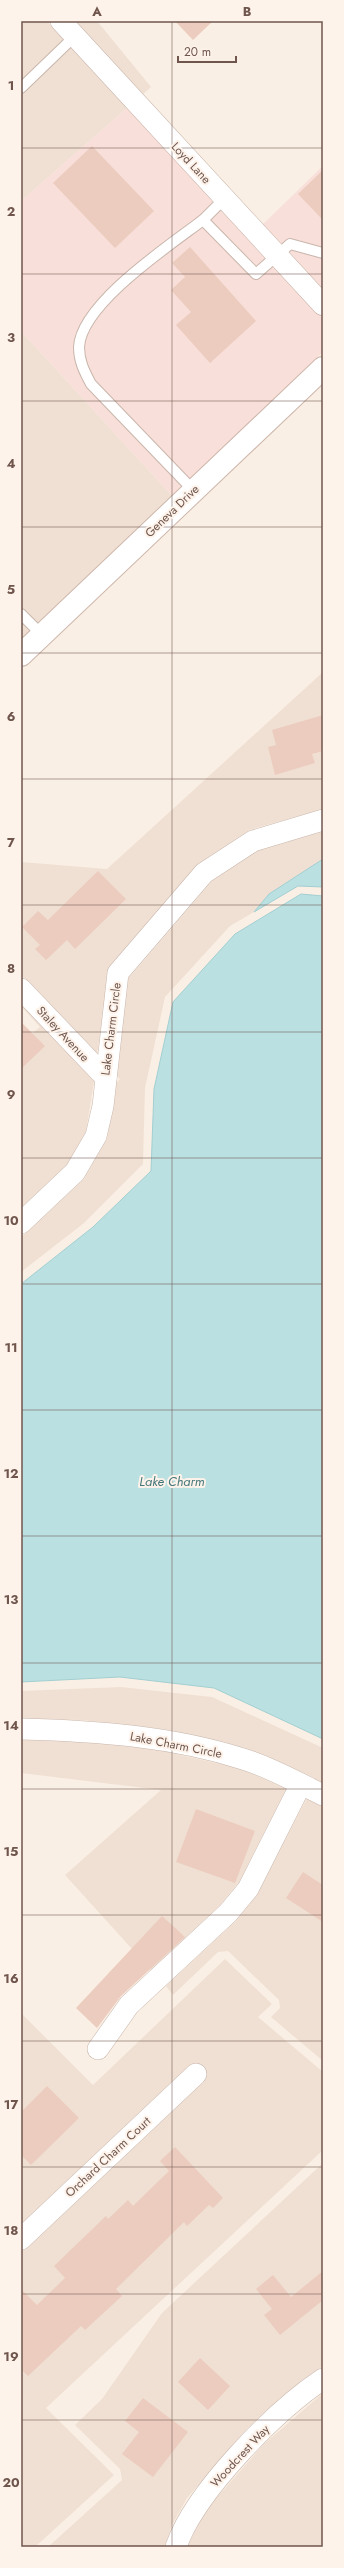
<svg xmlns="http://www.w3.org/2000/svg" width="344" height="2568" viewBox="0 0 344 2568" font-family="Jost,sans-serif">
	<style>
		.residential { fill: #f0e0d3 }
		.commercial { fill: #f9dfd9 }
		.water { fill: #bbe0e1; stroke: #a2cfd2 }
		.building { fill: #ecccbe }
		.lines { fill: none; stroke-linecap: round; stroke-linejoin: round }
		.service-casing { stroke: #c9b6ac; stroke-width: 12 }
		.minor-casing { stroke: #c9b6ac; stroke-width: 22 }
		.secondary-casing { stroke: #ceb7ac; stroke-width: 24 }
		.service { stroke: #fff; stroke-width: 10 }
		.minor { stroke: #fff; stroke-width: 21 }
		.secondary { stroke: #fff; stroke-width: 22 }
		.grid { fill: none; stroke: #6f554c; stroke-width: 1; stroke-opacity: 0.55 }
		.labels { text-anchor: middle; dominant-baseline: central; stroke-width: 4; stroke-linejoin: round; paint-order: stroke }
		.street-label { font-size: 12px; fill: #6f554c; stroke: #fdf3ea }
		.water-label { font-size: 13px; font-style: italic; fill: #45777a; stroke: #fdf3ea }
		.neatline { fill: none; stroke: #6f554c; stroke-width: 1.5 }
		.grid-label { font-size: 13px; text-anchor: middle; font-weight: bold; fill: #6f554c }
	</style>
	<rect width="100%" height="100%" fill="#faefe4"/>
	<g class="residential">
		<polygon points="21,21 47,21 127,108 21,201"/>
		<polygon points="74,21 97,21 151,87 142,95"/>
		<polygon points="21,331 172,496 21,640"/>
		<polygon points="323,672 323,809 249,830 198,864 110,966 97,1055 21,975 21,862 107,869"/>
		<polygon points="323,831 323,859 269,894 254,912 230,926 165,997 145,1088 143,1164 84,1223 21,1272 21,1237 84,1179 107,1139 115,1084 120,1079 116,1075 128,979 212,881 259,850"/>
		<polygon points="21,1003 94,1081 86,1131 67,1165 21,1208 21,1043 40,1027 21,1006"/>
		<polygon points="121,1687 212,1697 323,1748 323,1784 245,1748 154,1728 81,1720 21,1719 21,1691"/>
		<polygon points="21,1740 82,1741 154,1749 242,1769 286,1789 239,1882 220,1905 151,1970 65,1875 161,1790 21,1773"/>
		<polygon points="307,1798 323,1807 323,2061 271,2017 280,2008 279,2000 228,1951 218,1952 173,1995 166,1986 236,1921 256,1896"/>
		<polygon points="225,1959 272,2004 258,2017 323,2072 323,2150 46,2408 114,2475 35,2547 21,2547 21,2013 93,2085"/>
		<polygon points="323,2163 323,2366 302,2380 248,2428 187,2498 171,2527 165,2547 48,2547 122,2480 120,2469 75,2425 102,2399 162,2313"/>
		<polygon points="323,2393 323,2547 187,2547 205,2511 264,2444"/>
	</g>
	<g class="commercial">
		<polygon points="127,108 323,319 323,352 172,496 21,331 21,201"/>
		<polygon points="323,166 323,298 258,229"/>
	</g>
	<g class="water">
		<polygon points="323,859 323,887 298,886 254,912 269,894"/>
		<polygon points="301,894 323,896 323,1739 214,1688 120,1677 21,1682 21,1284 93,1227 151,1171 154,1089 173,1002 235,934"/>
	</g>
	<g class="building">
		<polygon points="175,21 213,21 193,40"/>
		<polygon points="92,146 154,211 115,248 53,183"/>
		<polygon points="323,170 323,220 298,194"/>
		<polygon points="190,247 256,321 210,363 176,325 191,312 171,290 185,277 172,263"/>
		<polygon points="323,715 323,751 312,754 315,763 275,775 268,747 276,745 272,730"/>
		<polygon points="98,871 126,899 75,949 67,940 46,960 35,949 40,945 22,927 38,911 48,920"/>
		<polygon points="21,1022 45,1046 21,1069"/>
		<polygon points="196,1809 255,1831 235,1883 176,1862"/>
		<polygon points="303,1872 323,1885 323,1922 286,1898"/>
		<polygon points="162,1916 185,1937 121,1996 97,2028 76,2008"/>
		<polygon points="47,2086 79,2118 31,2165 21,2155 21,2112"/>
		<polygon points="175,2147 223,2198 213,2208 209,2205 187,2226 184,2222 116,2289 122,2296 85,2330 81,2326 28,2376 21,2369 21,2289 37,2305 65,2278 54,2266 106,2216 108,2219 128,2200 133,2206 169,2171 160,2161"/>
		<polygon points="323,2271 323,2300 280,2335 264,2315 272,2309 256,2289 273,2275 291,2297"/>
		<polygon points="200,2358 230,2386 208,2410 178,2382"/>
		<polygon points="143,2398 188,2432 153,2477 122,2454 139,2432 125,2421"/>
	</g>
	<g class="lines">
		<g class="service-casing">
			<g id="service">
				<polyline points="21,88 75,36"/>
				<polyline points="224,199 203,220 256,274 290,244 323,253"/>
				<path d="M 194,491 L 91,384 C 84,371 79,361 79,347 C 81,304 170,245 203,220"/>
				<polyline points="21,614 42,635"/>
			</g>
		</g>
		<g class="minor-casing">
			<g id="minor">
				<polyline points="61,21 323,305"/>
				<polyline points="21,989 106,1078"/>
				<polyline points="21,1223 75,1172 96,1136 103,1106 118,973 204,873 253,841 323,820"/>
				<path d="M 21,1729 C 96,1731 171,1736 243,1759 C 270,1767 298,1783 323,1795"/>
				<polyline points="98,2049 129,2005 228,1913 248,1889 301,1784"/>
				<polyline points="21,2239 196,2074"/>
				<path d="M 176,2547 C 194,2493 275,2411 323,2379"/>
			</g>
		</g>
		<g class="secondary-casing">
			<polyline id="secondary" points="21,655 323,368"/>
		</g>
		<use href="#service" class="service"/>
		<use href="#minor" class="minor"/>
		<use href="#secondary" class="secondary"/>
	</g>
	<path class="grid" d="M 172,21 L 172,2547M 21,148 L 323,148M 21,274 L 323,274M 21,401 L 323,401M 21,527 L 323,527M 21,653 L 323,653M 21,779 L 323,779M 21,905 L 323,905M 21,1032 L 323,1032M 21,1158 L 323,1158M 21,1284 L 323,1284M 21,1410 L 323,1410M 21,1536 L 323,1536M 21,1663 L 323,1663M 21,1789 L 323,1789M 21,1915 L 323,1915M 21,2041 L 323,2041M 21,2167 L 323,2167M 21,2294 L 323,2294M 21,2420 L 323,2420"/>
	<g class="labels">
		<g class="street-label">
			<text transform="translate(191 163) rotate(47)">Loyd Lane</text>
			<text transform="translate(172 511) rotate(-44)">Geneva Drive</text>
			<text transform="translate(111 1029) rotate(-83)">Lake Charm Circle</text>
			<text transform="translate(63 1034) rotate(47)">Staley Avenue</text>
			<text transform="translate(176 1745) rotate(11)">Lake Charm Circle</text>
			<text transform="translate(108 2157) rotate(-43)">Orchard Charm Court</text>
			<text transform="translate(240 2456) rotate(-47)">Woodcrest Way</text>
		</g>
		<g class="water-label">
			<text x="172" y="1481">Lake Charm</text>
		</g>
	</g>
	<rect width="344" height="2568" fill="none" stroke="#fdf3ea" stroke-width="44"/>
	<path d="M178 56v6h58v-6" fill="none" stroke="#6f554c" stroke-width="2"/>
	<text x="184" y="56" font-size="12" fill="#6f554c" stroke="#fdf3ea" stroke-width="3" paint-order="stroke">20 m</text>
	<rect x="22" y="22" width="300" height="2524" class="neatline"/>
	<g class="grid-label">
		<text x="97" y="16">A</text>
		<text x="247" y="16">B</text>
		<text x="11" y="90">1</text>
		<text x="11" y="216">2</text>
		<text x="11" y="342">3</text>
		<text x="11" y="468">4</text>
		<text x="11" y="594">5</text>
		<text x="11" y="721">6</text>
		<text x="11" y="847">7</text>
		<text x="11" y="973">8</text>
		<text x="11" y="1099">9</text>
		<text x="11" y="1225">10</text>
		<text x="11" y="1352">11</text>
		<text x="11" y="1478">12</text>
		<text x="11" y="1604">13</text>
		<text x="11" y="1730">14</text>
		<text x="11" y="1856">15</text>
		<text x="11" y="1983">16</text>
		<text x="11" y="2109">17</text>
		<text x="11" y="2235">18</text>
		<text x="11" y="2361">19</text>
		<text x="11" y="2487">20</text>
	</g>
</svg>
